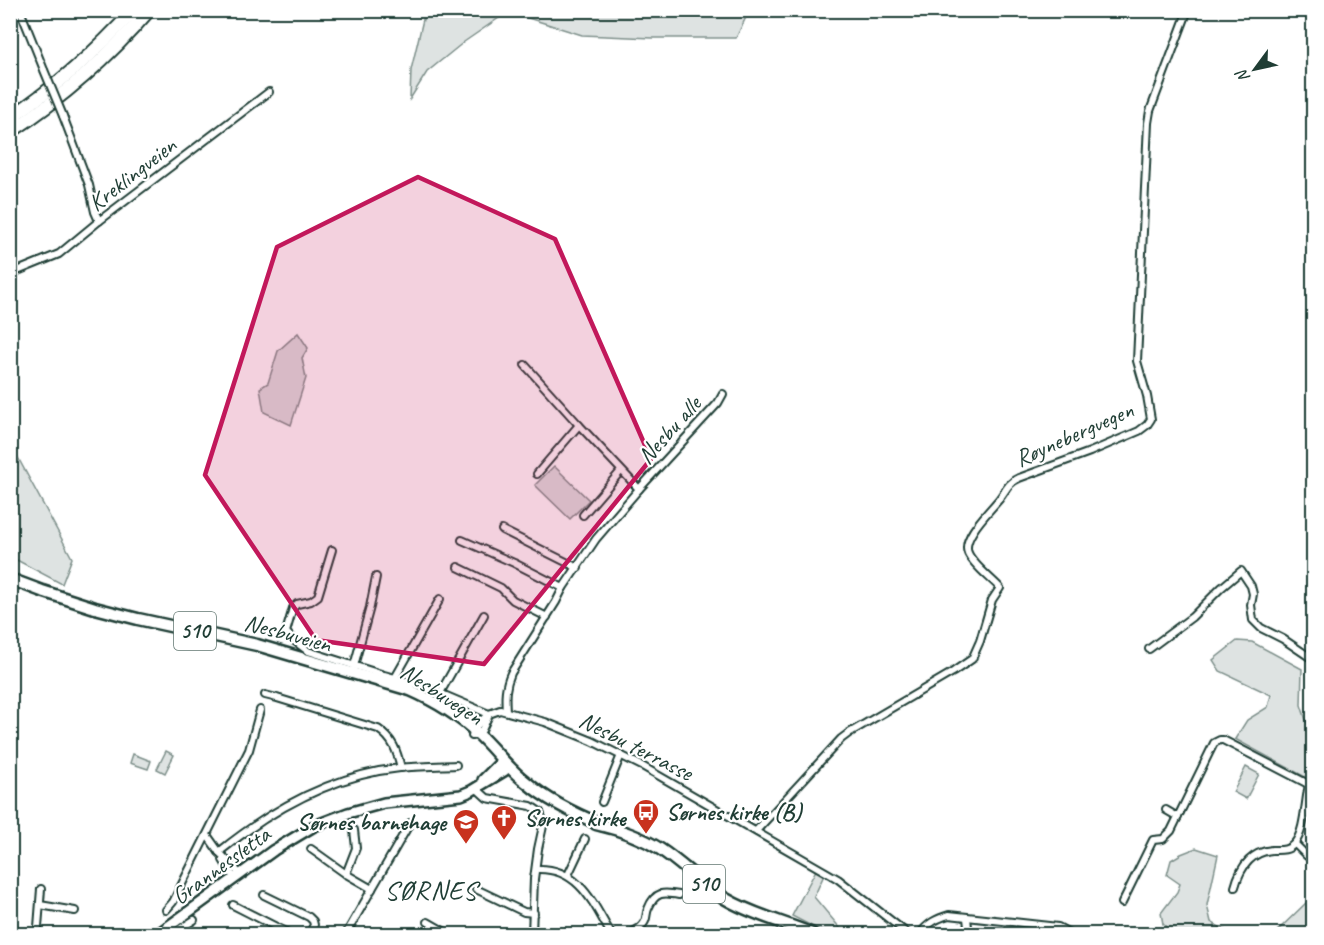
<svg xmlns="http://www.w3.org/2000/svg" width="1324" height="945" viewBox="0 0 1324 945" font-family="Caveat,sans-serif">
	<style>
		.built { fill: #eef1f0 }
		.green { fill: #dee3e2; stroke: #7e908b; stroke-width: 1.5 }
		.lines { fill: none; stroke-linecap: round; stroke-linejoin: round }
		.street-casing { stroke: #1f3d34; stroke-width: 10 }
		.secondary-casing { stroke: #1f3d34; stroke-width: 14 }
		.primary-casing { stroke: #1f3d34; stroke-width: 15 }
		.highway-casing { stroke: #1f3d34; stroke-width: 16 }
		.street { stroke: #fff; stroke-width: 6 }
		.secondary { stroke: #fff; stroke-width: 9 }
		.primary { stroke: #fff; stroke-width: 10 }
		.highway { stroke: #fff; stroke-width: 12 }
		.street-bridge-casing { stroke: #1f3d34; stroke-width: 10; stroke-linecap: butt }
		.street-bridge { stroke: #fff; stroke-width: 6 }
		.marked { fill: #c2185b; fill-opacity: 0.2; stroke: #c2185b; stroke-width: 4.5; stroke-linejoin: round }
		.labels { text-anchor: middle; dominant-baseline: central; stroke-width: 4.5; stroke-linejoin: round; paint-order: stroke }
		.shield { fill: #fff; stroke: #627771; stroke-width: 1.5 }
		.shield-label { font-size: 22px; font-weight: bold; fill: #1f3d34 }
		.street-label { font-size: 24px; fill: #1f3d34; stroke: #fff }
		.poi-label { font-size: 24px; font-weight: bold; fill: #1f3d34; stroke: #fff; text-anchor: start }
		.quarter-label { font-size: 27px; letter-spacing: 1.5px; fill: #1f3d34; stroke: #fff }
	</style>
	<rect width="100%" height="100%" fill="#fff"/>
	<filter id="ink" filterUnits="userSpaceOnUse"><feTurbulence type="fractalNoise" baseFrequency=".0167" numOctaves="2"/><feDisplacementMap in="SourceGraphic" scale="12" xChannelSelector="R" yChannelSelector="G"/><feConvolveMatrix kernelMatrix="1 2 1 2 8 2 1 2 1" color-interpolation-filters="sRGB"/></filter>
	<g filter="url(#ink)">
		<polygon class="built" points="11,869 17,871 11,934 10,934"/>
		<g class="green">
			<polygon points="425,11 509,11 464,42 427,72 410,99 411,70"/>
			<polygon points="519,11 749,11 736,38 653,38 582,35 525,17"/>
			<polygon points="298,333 308,348 302,358 306,378 291,425 264,412 260,388 268,383 278,351"/>
			<polygon points="11,451 16,454 72,558 62,584 11,557"/>
			<polygon points="554,466 589,500 570,519 535,485"/>
			<polygon points="1237,641 1252,642 1302,669 1301,705 1313,741 1313,780 1307,778 1235,739 1247,720 1268,707 1271,695 1220,671 1213,660"/>
			<polygon points="166,751 174,755 165,773 157,769"/>
			<polygon points="133,754 151,761 148,769 130,763"/>
			<polygon points="1246,767 1259,774 1246,799 1233,792"/>
			<polygon points="1196,848 1218,855 1207,905 1211,922 1231,934 1174,934 1163,924 1161,913 1177,892 1180,884 1167,875 1171,860 1181,854"/>
			<polygon points="816,870 824,875 814,897 845,934 827,934 792,916"/>
			<polygon points="1306,903 1313,908 1313,934 1274,934"/>
		</g>
		<g class="lines">
			<g class="street-casing">
				<g id="street">
					<polyline points="20,10 44,70"/>
					<polyline points="63,116 89,185 95,212 99,221"/>
					<polyline points="10,274 59,254 99,221 269,92"/>
					<polyline points="525,365 579,425"/>
					<polyline points="639,489 718,403 723,394"/>
					<polyline points="583,515 621,471"/>
					<polyline points="502,530 578,568"/>
					<polyline points="462,540 514,563 563,588"/>
					<polyline points="332,550 318,596 311,601 297,604 293,608 286,632 292,639 308,651 384,675 423,686 489,714"/>
					<polyline points="458,567 501,588 513,600 547,617"/>
					<polyline points="1149,649 1192,617 1221,588 1241,571 1251,586 1253,594 1251,605 1253,620 1261,628 1283,639 1314,660"/>
					<polyline points="354,666 370,607 376,577"/>
					<polyline points="395,678 440,599"/>
					<polyline points="440,693 484,615"/>
					<path d="M 265,695 L 277,698 L 378,729 C 393,739 397,751 401,768"/>
					<path d="M 506,711 C 505,696 505,687 511,673 L 556,602 L 563,588 L 596,539 L 639,489 L 579,425 L 537,474"/>
					<polyline points="475,735 482,730 488,717"/>
					<polyline points="472,736 473,730 482,720 489,714 500,710 545,722 592,741 642,766 838,879 908,934"/>
					<polyline points="476,788 487,798 531,806 540,812 543,821 543,826 538,849 534,879 532,934"/>
					<polyline points="602,802 621,755"/>
					<polyline points="1166,810 1178,817"/>
					<path d="M 756,831 L 841,739 L 849,733 L 953,672 L 972,659 L 980,641 L 992,600 L 1000,588 C 991,578 973,565 968,553 C 961,537 991,510 1000,498 C 1006,490 1009,482 1019,478 L 1090,452 L 1139,431 L 1147,425 L 1151,419 L 1147,396 L 1137,361 L 1148,123 L 1150,111 L 1188,10"/>
					<polyline points="207,835 219,852 240,874"/>
					<polyline points="1295,844 1307,856 1314,860"/>
					<polyline points="311,849 346,874 372,889"/>
					<path d="M 219,852 C 272,809 332,775 400,768 C 419,766 437,766 456,765"/>
					<polyline points="223,860 234,878"/>
					<path d="M 536,869 C 579,867 593,903 611,934"/>
					<polyline points="346,874 356,848 354,830"/>
					<polyline points="568,875 585,839"/>
					<path d="M 1235,887 C 1240,868 1251,852 1272,850 C 1280,850 1288,851 1294,844 C 1305,832 1305,801 1309,785"/>
					<polyline points="476,889 524,912 534,913"/>
					<polyline points="264,895 309,917 313,921 314,925 309,934"/>
					<polyline points="1122,903 1153,840 1163,839 1171,831 1214,743 1220,740 1223,740 1314,787"/>
					<polyline points="40,905 75,911"/>
					<polyline points="233,905 290,934"/>
					<polyline points="166,910 173,902 249,750 260,710"/>
					<polyline points="967,918 968,927 971,934"/>
					<polyline points="428,922 449,934"/>
					<polyline points="39,934 38,927 41,889"/>
					<polyline points="172,934 194,920"/>
					<polyline points="346,934 410,823"/>
					<path d="M 629,934 C 634,931 641,929 644,923 C 647,919 646,913 648,909 C 655,891 664,892 679,895"/>
					<path d="M 920,934 C 928,923 936,919 949,915 L 1058,927 L 1071,934"/>
				</g>
			</g>
			<g class="secondary-casing">
				<g id="secondary">
					<polyline points="483,780 498,765 506,765"/>
					<polyline points="158,934 274,850 314,826 348,813 384,803 461,795 471,791 504,771 506,765"/>
				</g>
			</g>
			<g class="primary-casing">
				<g id="primary">
					<path d="M 10,579 L 42,591 L 95,608 L 138,619 L 257,645 L 410,690 C 435,701 457,714 477,733 C 494,748 507,768 526,782 C 548,801 575,814 602,825"/>
					<path d="M 596,824 C 618,829 641,837 660,849 C 683,864 702,885 726,899 C 753,915 784,922 812,934"/>
				</g>
			</g>
			<g class="highway-casing">
				<g id="highway">
					<path d="M 10,118 C 56,87 97,51 134,10"/>
					<path d="M 10,132 C 62,98 109,57 149,10"/>
				</g>
			</g>
			<use href="#street" class="street"/>
			<use href="#secondary" class="secondary"/>
			<use href="#primary" class="primary"/>
			<use href="#highway" class="highway"/>
			<g class="street-bridge-casing">
				<polyline id="street-bridge" points="44,70 63,116"/>
			</g>
			<use href="#street-bridge" class="street-bridge"/>
		</g>
	</g>
	<path class="marked" d="M 418,177 L 555,239 L 651,459 L 484,664 L 316,640 L 205,475 L 277,247 Z"/>
	<defs>
		<g id="bus-pin" transform="scale(1.35)"><path d="M0 17L-7.5 6A9.5 9.5 0 1 1 7.5 6Z" fill="#c8321e" stroke="#fff"/><path d="M-5-6H5V4H4V6H2V4H-2V6H-4V4H-5ZM-3.5-4V0h7V-4ZM-3.5 1.2v1.5H-2V1.2ZM2 1.2v1.5H3.5V1.2Z" fill="#fff"/></g>
		<g id="church-pin" transform="scale(1.35)"><path d="M0 17L-7.5 6A9.5 9.5 0 1 1 7.5 6Z" fill="#c8321e" stroke="#fff"/><path d="M-1.2-6h2.4v3.5h3.3v2.4h-3.3V6h-2.4V-.1h-3.3v-2.4h3.3Z" fill="#fff"/></g>
		<g id="school-pin" transform="scale(1.35)"><path d="M0 17L-7.5 6A9.5 9.5 0 1 1 7.5 6Z" fill="#c8321e" stroke="#fff"/><path d="M0-5L7-2L0 1L-7-2ZM-4 1L0 2.5L4 1V4Q0 6-4 4Z" fill="#fff"/></g>
	</defs>
	<g fill-rule="evenodd">
		<use href="#bus-pin" x="646" y="812"/>
		<use href="#church-pin" x="504" y="818"/>
		<use href="#school-pin" x="466" y="822"/>
	</g>
	<g class="labels">
		<g class="shield">
			<rect x="174" y="612" width="42" height="38" rx="4.5"/>
			<rect x="683" y="865" width="42" height="38" rx="4.5"/>
		</g>
		<g class="shield-label">
			<text x="195" y="631">510</text>
			<text x="704" y="884">510</text>
		</g>
		<g class="street-label">
			<text transform="translate(132 174) rotate(-38)">Kreklingveien</text>
			<text transform="translate(669 430) rotate(-48)">Nesbu alle</text>
			<text transform="translate(1074 434) rotate(-24)">Røynebergvegen</text>
			<text transform="translate(288 633) rotate(15)">Nesbuveien</text>
			<text transform="translate(442 694) rotate(33)">Nesbuvegen</text>
			<text transform="translate(636 746) rotate(27)">Nesbu terrasse</text>
			<text transform="translate(221 865) rotate(-36)">Grannessletta</text>
		</g>
		<g class="poi-label">
			<text x="666" y="812">Sørnes kirke (B)</text>
			<text x="524" y="818">Sørnes kirke</text>
			<text x="446" y="822" text-anchor="end">Sørnes barnehage</text>
		</g>
		<g class="quarter-label">
			<text x="431" y="890">SØRNES</text>
		</g>
	</g>
	<rect width="1324" height="945" fill="none" stroke="#fff" stroke-width="36"/>
	<rect x="18" y="18" width="1288" height="909" fill="none" stroke="#1f3d34" stroke-width="2" filter="url(#ink)"/>
	<g transform="translate(1255 69) rotate(237)" stroke="#ffffff" stroke-width="4.5" paint-order="stroke">
	<path d="M0-4.5L10 22L0 15L-10 22Z" fill="#1f3d34"/>
	<text y="-9" font-size="16" font-weight="bold" text-anchor="middle" fill="#1f3d34">N</text>
	</g>
</svg>
